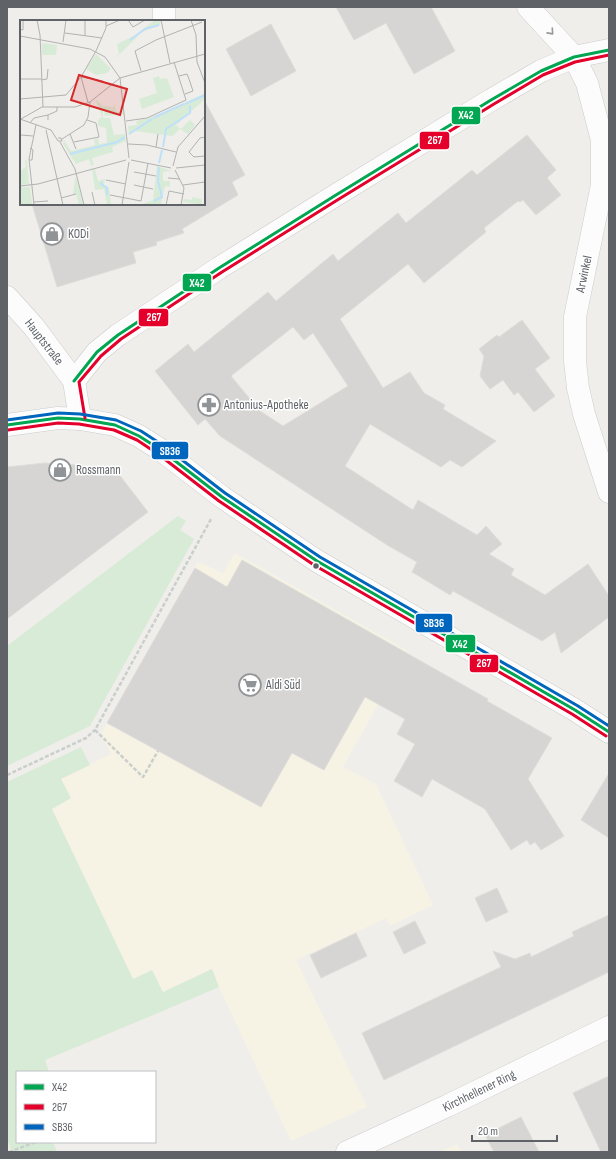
<svg xmlns="http://www.w3.org/2000/svg" width="616" height="1159" viewBox="0 0 616 1159" font-family="'Sofia Sans Condensed',sans-serif">
	<style>
		.commercial { fill: #f7f3e4 }
		.green { fill: #d8ebd6 }
		.building { fill: #d6d5d3; stroke: #deddd9; fill-rule: evenodd }
		.lines { fill: none; stroke-linecap: round; stroke-linejoin: round }
		.minor-casing { stroke: #cbcccc; stroke-width: 23 }
		.tertiary-casing { stroke: #cbcccc; stroke-width: 23 }
		.path { stroke: #cacfcc; stroke-width: 2.5; stroke-dasharray: 4 2; stroke-linecap: butt }
		.minor { stroke: #fdfcfc; stroke-width: 22 }
		.tertiary { stroke: #fdfcfc; stroke-width: 22 }
		.bus-1-casing { stroke: #fff; stroke-width: 6 }
		.bus-2-casing { stroke: #fff; stroke-width: 6 }
		.bus-3-casing { stroke: #fff; stroke-width: 6 }
		.bus-1 { stroke: #00a651; stroke-width: 3 }
		.bus-2 { stroke: #e4002b; stroke-width: 3 }
		.bus-3 { stroke: #0065bd; stroke-width: 3 }
		.oneway { stroke: #96999c }
		.bus-dot { fill: #5f6368; stroke: #fff; stroke-width: 1.5 }
		.labels { text-anchor: middle; dominant-baseline: central; stroke-width: 3; stroke-linejoin: round; paint-order: stroke }
		.poi-label { font-size: 13px; fill: #5f6368; stroke: #fff; text-anchor: start }
		.street-label { font-size: 13px; fill: #5f6368; stroke: #fff }
		.inset-river { fill: none; stroke: #bfe0f9; stroke-width: 2 }
		.inset-road { fill: none; stroke: #b1b2b2; stroke-width: 1 }
		.view { fill: #d62828; fill-opacity: 0.15; stroke: #d62828; stroke-width: 2 }
		.inset-edge { fill: none; stroke: #5f6368; stroke-width: 2 }
		.line-badge { stroke: #fff; stroke-width: 1.5 }
		.badge-label { font-size: 11px; text-anchor: middle; font-weight: bold; fill: #fff }
	</style>
	<rect width="100%" height="100%" fill="#efeeea"/>
	<g class="commercial">
		<polygon points="235,553 408,651 343,767 376,784 433,905 390,926 386,918 296,960 367,1107 291,1141 219,987 212,969 163,992 133,979 51,809 70,798 61,779 111,754 101,734 198,562 223,573"/>
		<polygon points="457,1144 461,1152 440,1152"/>
	</g>
	<g class="green">
		<polygon points="178,516 186,521 180,530 194,539 90,726 7,766 7,646"/>
		<polygon points="81,747 90,765 61,779 71,798 52,809 133,979 152,970 163,992 212,969 219,987 151,1016 45,1060 49,1072 17,1072 17,1142 53,1142 57,1152 12,1152 7,1139 7,782"/>
	</g>
	<g class="building">
		<polygon points="336,7 431,7 455,51 414,74 386,23 354,40"/>
		<polygon points="271,24 296,71 251,96 226,49"/>
		<polygon points="204,100 245,175 232,182 238,195 182,229 184,233 156,242 157,245 133,252 136,263 57,287 32,204 204,204"/>
		<path d="M 527,135 L 556,170 L 547,178 L 561,195 L 536,215 L 523,200 L 520,202 L 518,201 L 484,228 L 486,232 L 424,283 L 408,264 L 340,319 L 383,388 L 410,372 L 424,393 L 445,405 L 443,409 L 496,441 L 462,467 L 450,460 L 441,467 L 370,424 L 345,466 L 413,510 L 418,500 L 477,535 L 486,526 L 502,544 L 489,554 L 514,569 L 511,575 L 545,595 L 588,564 L 609,596 L 609,617 L 561,653 L 555,632 L 542,641 L 453,591 L 450,595 L 412,572 L 417,562 L 387,545 L 220,436 L 205,419 L 198,425 L 155,371 L 188,344 L 194,352 L 268,292 L 276,301 L 333,254 L 338,261 L 398,213 L 406,223 L 472,170 L 477,175 ZM 293,327 L 304,340 L 313,333 L 348,386 L 283,426 L 260,411 L 231,376 Z"/>
		<polygon points="522,320 550,358 535,369 555,396 534,412 518,392 514,395 503,380 490,389 480,376 484,356 479,349 497,335 499,337"/>
		<polygon points="45,463 77,465 118,473 148,512 7,619 7,467"/>
		<polygon points="242,560 488,699 487,701 552,738 528,779 564,836 541,850 535,842 530,845 527,840 511,850 485,809 432,779 422,797 394,781 415,744 397,734 405,719 365,697 324,770 292,753 261,807 107,723 195,568 227,587"/>
		<polygon points="609,773 609,838 581,820"/>
		<polygon points="497,888 508,912 486,922 475,898"/>
		<polygon points="609,915 609,972 384,1080 362,1033 501,967 493,951 515,959 530,953 531,957 574,936 572,932"/>
		<polygon points="415,921 426,943 404,954 393,932"/>
		<polygon points="356,933 367,956 321,978 310,955"/>
		<polygon points="609,1076 609,1152 601,1152 573,1093"/>
		<polygon points="521,1117 539,1152 494,1152 485,1135"/>
	</g>
	<g class="lines">
		<g class="minor-casing">
			<g id="minor">
				<polyline points="164,7 164,21"/>
				<polyline points="528,7 574,57 587,83 602,140 602,185 575,317 575,361 578,388 584,414 609,492"/>
				<polyline points="7,297 34,327 74,381 80,419"/>
				<polyline points="74,381 97,352 118,335 219,268 336,195 491,100 541,71 574,57 609,50"/>
				<polyline points="347,1152 447,1106 609,1027"/>
			</g>
		</g>
		<g class="tertiary-casing">
			<polyline id="tertiary" points="7,425 58,418 80,419 115,425 139,436 161,450 222,497 317,561 575,710 609,732"/>
		</g>
		<g class="path">
			<polyline points="95,730 143,777 158,751"/>
			<polyline points="7,775 86,738 95,730 211,519"/>
			<polyline points="9,1152 36,1142"/>
		</g>
		<use href="#minor" class="minor"/>
		<use href="#tertiary" class="tertiary"/>
		<g class="bus-1-casing">
			<g id="bus-1">
				<polyline points="74,381 97,352 118,335 219,268 336,195 491,100 541,71 574,57 609,50"/>
				<polyline points="7,425 58,418 80,419 115,425 139,436 161,450 222,497 317,561 575,710 609,732"/>
			</g>
		</g>
		<g class="bus-2-casing">
			<g id="bus-2">
				<polyline points="85,418 79,382 101,356 121,339 222,272 339,199 494,104 543,75 575,62 609,55"/>
				<polyline points="8,430 58,423 79,424 114,430 137,440 158,454 219,501 314,565 572,714 606,736"/>
			</g>
		</g>
		<g class="bus-3-casing">
			<polyline id="bus-3" points="7,420 58,413 80,414 116,420 141,431 164,446 225,493 320,557 578,706 609,726"/>
		</g>
		<use href="#bus-1" class="bus-1"/>
		<use href="#bus-2" class="bus-2"/>
		<use href="#bus-3" class="bus-3"/>
	</g>
	<defs><path id="oneway-chevron" d="M-2-3.5L2.5 0L-2 3.5" fill="none" stroke-width="1.6" stroke-linecap="round" stroke-linejoin="round"/></defs>
	<use class="oneway" href="#oneway-chevron" transform="translate(551 32) rotate(48)"/>
	<defs>
		<g id="shop-ring" transform="scale(1.15)"><circle r="9.5" fill="#fff" stroke="#919496" stroke-width="1.5"/><path d="M-5-2.5h2.3a2.7 3.5 0 0 1 5.4 0H5L5.5 6h-11ZM-1.5-2.5h3a1.5 2.3 0 0 0-3 0Z" fill="#919496"/></g>
		<g id="pharmacy-ring" transform="scale(1.15)"><circle r="9.5" fill="#fff" stroke="#919496" stroke-width="1.5"/><path d="M-2-6h4v4h4v4h-4v4h-4v-4h-4v-4h4Z" fill="#919496"/></g>
		<g id="supermarket-ring" transform="scale(1.15)"><circle r="9.5" fill="#fff" stroke="#919496" stroke-width="1.5"/><path d="M-6-5.5h2.5l.6 2H6L4.5 2H-2.5L-4.4-4H-6ZM-1.5 3.2a1.3 1.3 0 1 0 .1 0ZM3 3.2a1.3 1.3 0 1 0 .1 0Z" fill="#919496"/></g>
	</defs>
	<g fill-rule="evenodd">
		<use href="#shop-ring" x="52" y="234"/>
		<use href="#pharmacy-ring" x="209" y="405"/>
		<use href="#shop-ring" x="60" y="470"/>
		<use href="#supermarket-ring" x="250" y="685"/>
	</g>
	<circle class="bus-dot" cx="316" cy="566" r="3.5"/>
	<g class="labels">
		<g class="poi-label">
			<text x="68" y="234">KODi</text>
			<text x="224" y="405">Antonius-Apotheke</text>
			<text x="76" y="470">Rossmann</text>
			<text x="266" y="685">Aldi Süd</text>
		</g>
		<g class="street-label">
			<text transform="translate(584 274) rotate(-78)">Arwinkel</text>
			<text transform="translate(44 342) rotate(52)">Hauptstraße</text>
			<text transform="translate(479 1091) rotate(-26)">Kirchhellener Ring</text>
		</g>
	</g>
	<g transform="translate(20 20)">
		<rect width="185" height="185" fill="#efeeea"/>
		<path d="M 135,0 L 140,0 L 140,5 L 122,12 L 100,34 L 90,40 L 99,34 L 97,24 L 114,16 ZM 22,23 L 37,25 L 36,35 L 22,35 ZM 76,34 L 91,49 L 87,53 L 76,55 L 66,49 ZM 139,56 L 140,59 L 147,58 L 154,77 L 122,89 L 119,79 L 137,73 L 133,58 ZM 185,71 L 185,79 L 156,105 L 161,109 L 170,100 L 175,105 L 168,114 L 160,109 L 152,116 L 115,111 L 109,115 L 108,106 L 117,105 L 116,101 L 135,96 L 184,74 ZM 75,79 L 83,86 L 83,98 L 90,98 L 94,115 L 105,114 L 106,121 L 92,127 L 93,132 L 72,138 L 74,145 L 71,146 L 69,139 L 56,144 L 43,124 L 44,120 L 51,131 L 75,125 L 74,119 L 78,118 L 79,124 L 87,123 L 86,108 L 78,106 L 78,100 L 81,99 L 78,99 L 82,97 ZM 95,84 L 96,92 L 104,91 L 104,94 L 85,96 L 83,86 L 94,87 ZM 5,140 L 7,141 L 9,164 L 0,165 L 0,151 L 6,147 ZM 137,146 L 151,151 L 143,152 L 143,161 L 150,161 L 150,167 L 145,166 L 141,184 L 120,185 L 133,180 ZM 72,149 L 75,149 L 78,161 L 85,159 L 84,165 L 89,167 L 91,185 L 87,185 L 84,169 L 75,170 ZM 55,157 L 58,163 L 63,185 L 59,185 L 56,173 L 53,175 ZM 0,167 L 10,167 L 12,184 L 0,185 ZM 172,177 L 182,179 L 181,184 L 185,185 L 163,182 L 164,179 L 172,180 Z" fill="#d8ebd6"/>
		<path class="inset-river" d="M 110,20 L 125,9 L 139,5M 165,84 L 185,75M 133,98 L 164,84M 109,114 L 132,99M 143,127 L 146,109 L 170,93 L 170,86M 50,134 L 97,122 L 105,117M 139,143 L 142,130M 82,162 L 81,164 L 87,168 L 87,175M 134,181 L 142,177 L 138,161 L 139,147"/>
		<path class="inset-road" d="M 17,0 L 20,15 L 23,87M 108,0 L 113,7 L 125,0M 141,0 L 150,43M 171,0 L 176,15 L 177,42 L 185,63M 86,6 L 100,0M 0,9 L 3,10 L 3,0M 45,13 L 82,18M 0,16 L 70,29 L 85,37 L 100,58 L 109,138M 65,16 L 65,0M 43,22 L 46,0M 121,51 L 115,31 L 136,20 L 182,2M 159,56 L 167,54 L 169,59 L 173,71 L 165,74M 61,57 L 68,82M 61,57 L 83,61M 0,59 L 21,59M 21,60 L 27,59 L 28,49M 0,79 L 46,75 L 61,57 L 76,31 L 86,8 L 86,0M 70,82 L 100,58 L 185,34M 0,99 L 31,110 L 38,121 L 42,121 L 41,118 L 38,118M 1,99 L 22,87 L 55,87 L 70,82M 28,100 L 28,95 L 37,91 L 37,87M 106,101 L 127,98 L 166,80 L 154,42M 10,103 L 14,98 L 28,95M 26,110 L 43,185M 50,114 L 56,129M 1,115 L 13,116M 185,117 L 180,118 L 169,132 L 174,137 L 185,136M 42,119 L 64,105 L 68,97 L 70,82M 40,122 L 55,149 L 64,185M 54,122 L 79,117 L 76,103 L 67,100M 108,124 L 127,125 L 156,132M 136,127 L 138,114M 9,140 L 12,140 L 13,130 L 10,128M 111,140 L 151,148M 153,146 L 158,127 L 185,96M 156,148 L 185,145M 155,150 L 164,168 L 161,185M 114,152 L 136,156M 148,158 L 160,159M 86,160 L 106,164M 114,165 L 133,169M 163,165 L 185,162M 0,166 L 18,164 L 106,140M 72,172 L 75,185M 90,175 L 121,181 L 128,143M 41,178 L 56,174M 14,182 L 28,181M 14,185 L 9,139 L 16,105M 102,185 L 109,142M 146,185 L 149,171 L 164,174"/>
		<path class="view" d="M 59,55 L 107,69 L 100,95 L 51,80 Z"/>
		<rect width="185" height="185" class="inset-edge"/>
	</g>
	<g class="line-badge">
		<rect x="451" y="106" width="30" height="19" rx="4" fill="#00a651"/>
		<rect x="419" y="131" width="31" height="19" rx="4" fill="#e4002b"/>
		<rect x="182" y="273" width="30" height="19" rx="4" fill="#00a651"/>
		<rect x="138" y="308" width="31" height="19" rx="4" fill="#e4002b"/>
		<rect x="151" y="441" width="38" height="19" rx="4" fill="#0065bd"/>
		<rect x="415" y="613" width="38" height="20" rx="4" fill="#0065bd"/>
		<rect x="445" y="634" width="31" height="19" rx="4" fill="#00a651"/>
		<rect x="469" y="654" width="30" height="19" rx="4" fill="#e4002b"/>
	</g>
	<g class="badge-label">
		<text x="466" y="119">X42</text>
		<text x="435" y="144">267</text>
		<text x="197" y="287">X42</text>
		<text x="154" y="321">267</text>
		<text x="170" y="455">SB36</text>
		<text x="434" y="627">SB36</text>
		<text x="460" y="648">X42</text>
		<text x="484" y="667">267</text>
	</g>
	<rect width="616" height="1159" fill="none" stroke="#5f6368" stroke-width="16"/>
	<rect x="16" y="1071" width="140" height="72" fill="#ffffff" stroke="#bfc1c3"/>
	<rect x="24" y="1084" width="20" height="6" fill="#00a651" stroke="#bfc1c3"/>
	<text x="52" y="1091" font-size="12" fill="#5f6368">X42</text>
	<rect x="24" y="1104" width="20" height="6" fill="#e4002b" stroke="#bfc1c3"/>
	<text x="52" y="1111" font-size="12" fill="#5f6368">267</text>
	<rect x="24" y="1124" width="20" height="6" fill="#0065bd" stroke="#bfc1c3"/>
	<text x="52" y="1131" font-size="12" fill="#5f6368">SB36</text>
	<path d="M472 1135v6h85v-6" fill="none" stroke="#5f6368" stroke-width="2"/>
	<text x="478" y="1135" font-size="12" fill="#5f6368" stroke="#ffffff" stroke-width="3" paint-order="stroke">20 m</text>
</svg>
